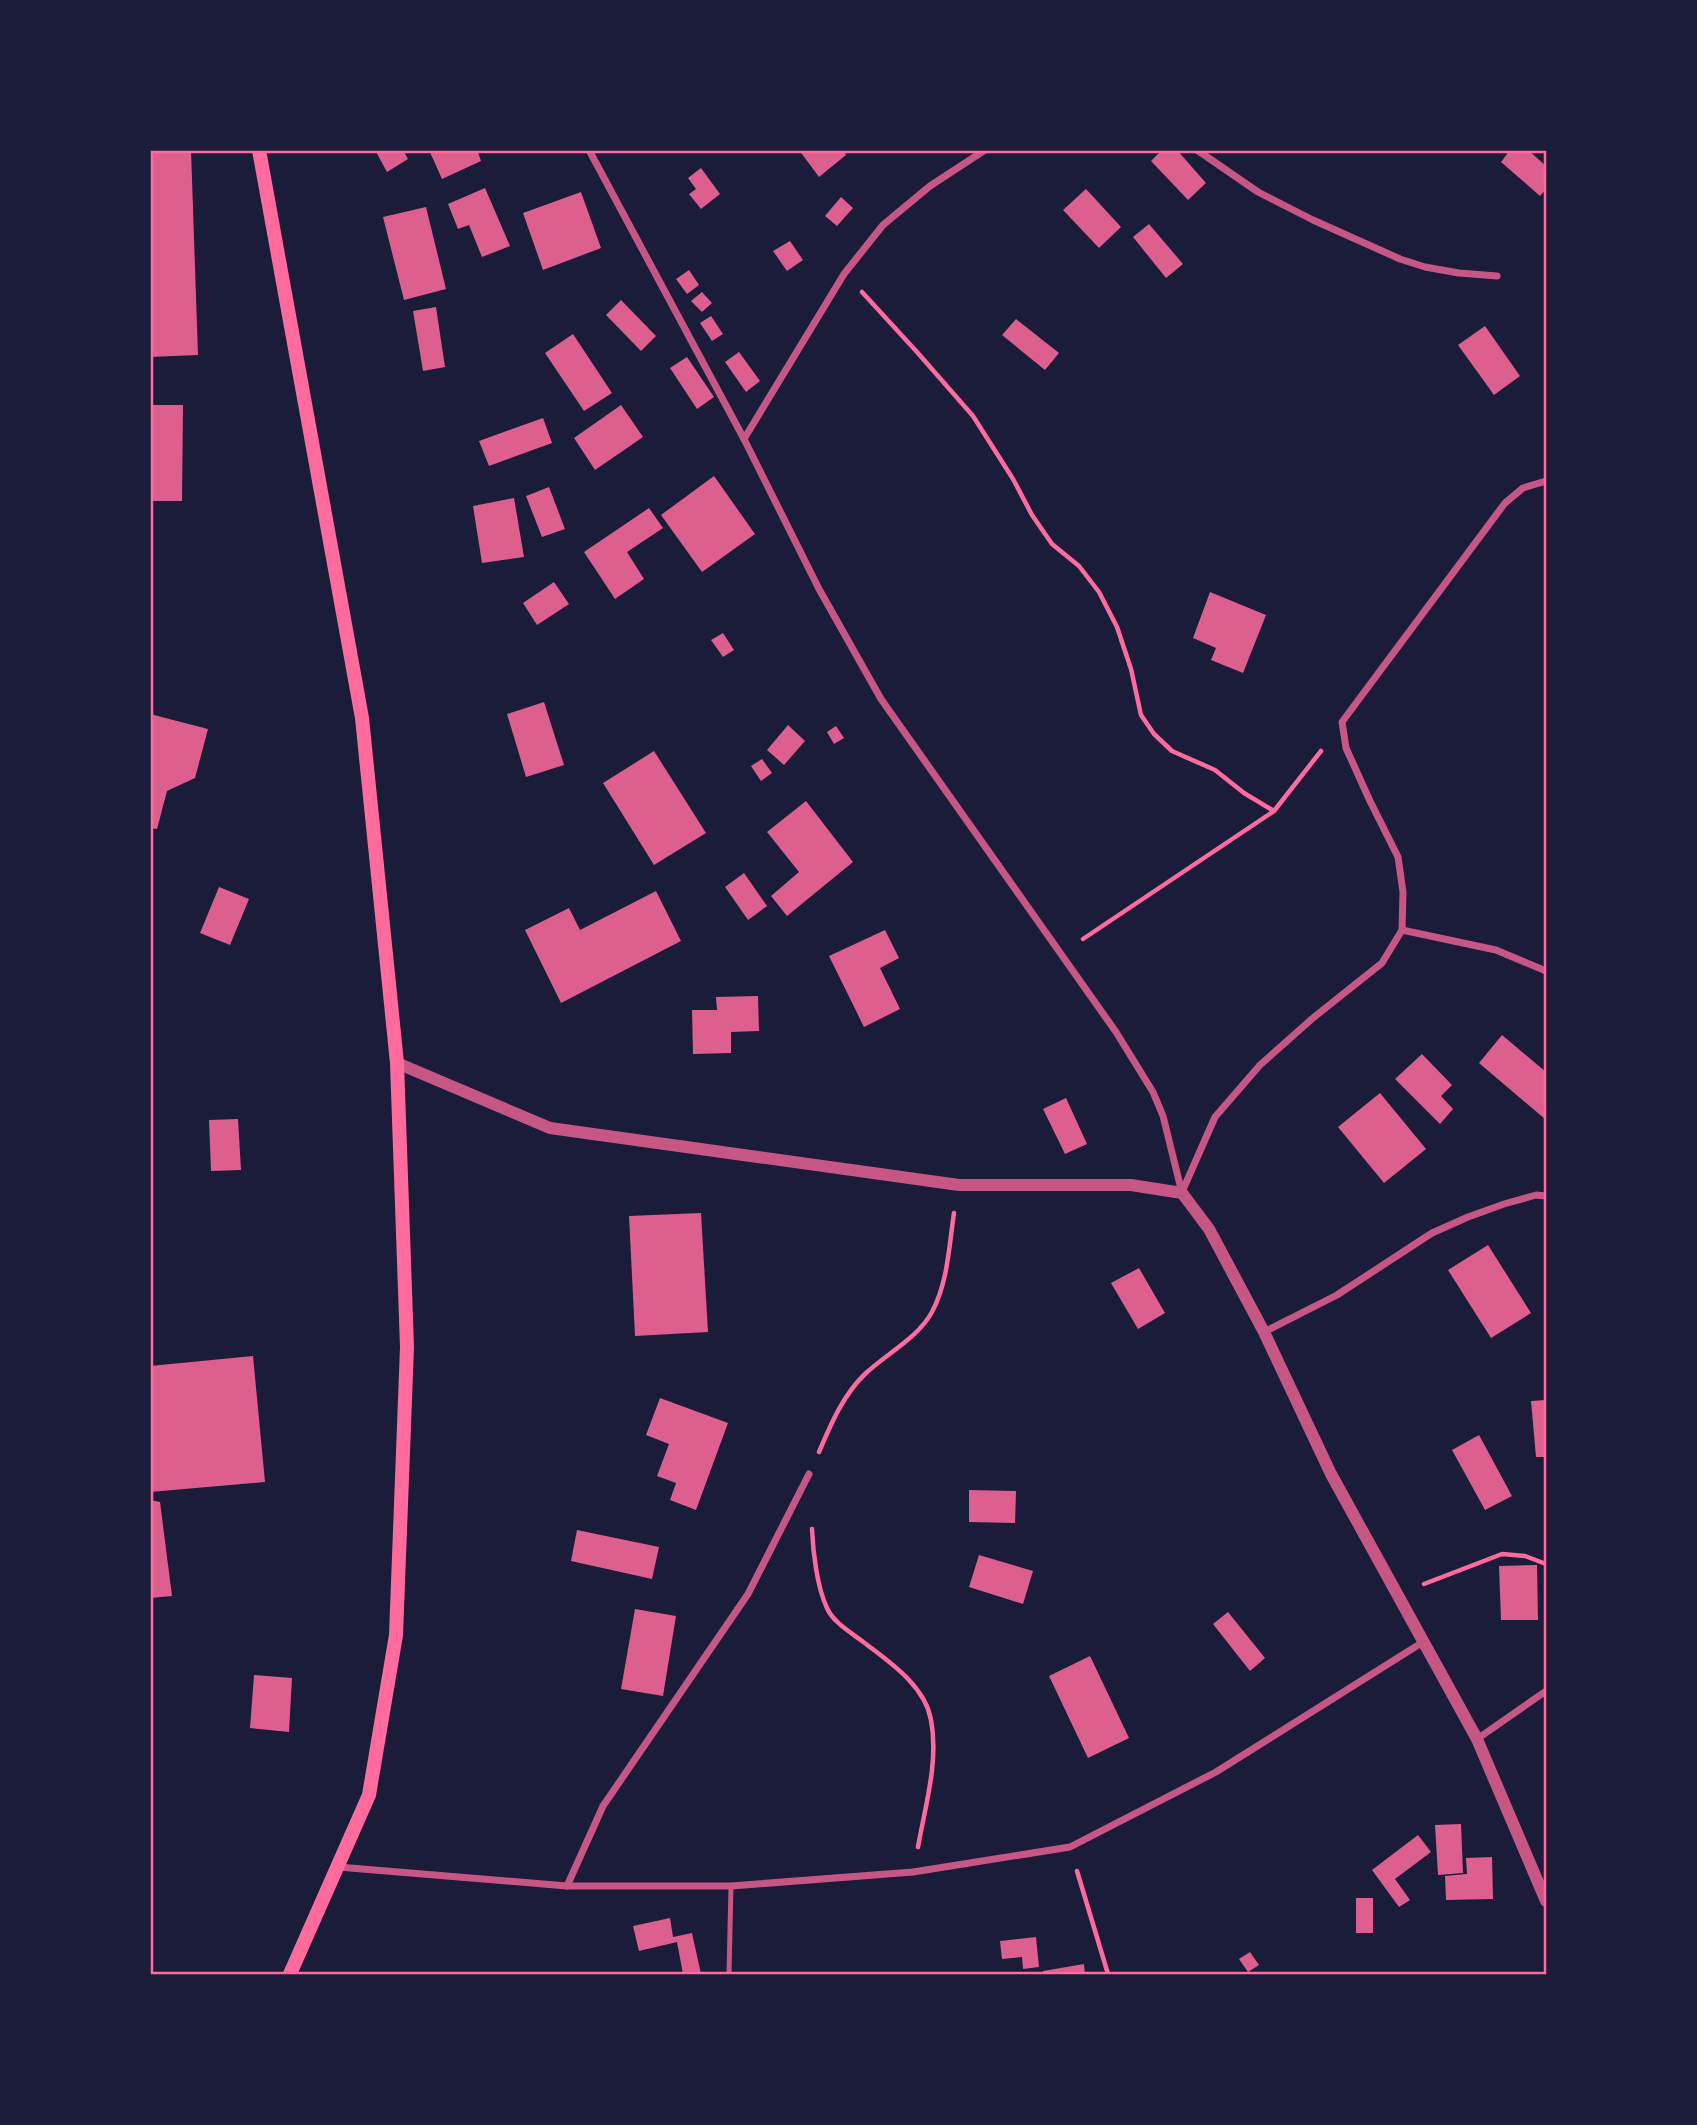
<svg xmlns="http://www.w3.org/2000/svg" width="1697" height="2125" viewBox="0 0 1697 2125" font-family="'DejaVu Sans',sans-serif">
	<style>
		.building { fill: #dd5f8e }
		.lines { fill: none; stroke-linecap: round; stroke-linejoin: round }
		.path { stroke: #ff6b9d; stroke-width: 4.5 }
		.service { stroke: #c65784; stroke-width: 5 }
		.minor { stroke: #c65784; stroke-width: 7 }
		.tertiary { stroke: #c65784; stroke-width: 12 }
		.secondary { stroke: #ff6b9d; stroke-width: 14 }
		.neatline { fill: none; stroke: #ff6b9d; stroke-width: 2.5 }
	</style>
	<rect width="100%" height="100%" fill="#1b1b3a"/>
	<g class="building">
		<polygon points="150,150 191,150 198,355 150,357"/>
		<polygon points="375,150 403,150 408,159 387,172"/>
		<polygon points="429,150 477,150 481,161 442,179"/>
		<polygon points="799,150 843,150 846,155 819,177"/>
		<polygon points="1162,150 1177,150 1206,183 1188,200 1151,161"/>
		<polygon points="1510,150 1528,150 1546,166 1546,189 1540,196 1501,162"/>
		<polygon points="701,168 720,194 701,209 689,194 696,189 688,178"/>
		<polygon points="485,188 510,246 482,257 469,225 458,229 448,204"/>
		<polygon points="1086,189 1121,227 1099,248 1063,210"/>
		<polygon points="581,192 601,248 543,270 523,213"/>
		<polygon points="841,197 853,208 837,226 825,216"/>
		<polygon points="426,207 446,289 404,300 383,217"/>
		<polygon points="1149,224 1183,264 1166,278 1133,237"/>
		<polygon points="790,241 803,260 787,271 773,251"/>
		<polygon points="689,270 699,285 687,294 676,279"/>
		<polygon points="702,292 712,303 702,312 691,301"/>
		<polygon points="621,300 656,336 641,351 606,315"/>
		<polygon points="436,307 445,367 423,371 413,311"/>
		<polygon points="711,316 723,334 712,341 700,323"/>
		<polygon points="1016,319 1059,353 1045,370 1002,335"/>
		<polygon points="1485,326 1520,376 1494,395 1458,345"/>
		<polygon points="573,334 612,393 584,411 545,353"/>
		<polygon points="739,352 760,381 746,392 725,362"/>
		<polygon points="687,357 714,397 697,409 670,368"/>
		<polygon points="150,405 183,405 182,501 150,501"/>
		<polygon points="621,405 643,437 595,470 574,438"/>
		<polygon points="543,418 552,443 489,466 479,441"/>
		<polygon points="714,476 755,534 702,572 661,515"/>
		<polygon points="549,487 565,529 542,537 526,496"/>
		<polygon points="514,498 524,557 482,563 473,506"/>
		<polygon points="649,508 663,528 627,552 644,579 615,599 584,552"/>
		<polygon points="554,582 569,604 537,625 523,603"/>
		<polygon points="1210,592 1266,615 1243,673 1211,660 1216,648 1193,638"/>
		<polygon points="723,633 734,650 723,657 711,640"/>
		<polygon points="544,702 564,765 526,777 507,714"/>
		<polygon points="150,714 208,729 195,778 167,791 157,829 150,828"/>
		<polygon points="788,725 805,741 784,765 767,750"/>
		<polygon points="836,726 844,738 834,744 827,732"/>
		<polygon points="654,751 706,833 654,865 603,783"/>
		<polygon points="762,759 772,773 761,781 751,766"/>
		<polygon points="806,801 853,862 787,916 771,896 799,872 767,832"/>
		<polygon points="744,873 767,906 748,920 725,887"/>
		<polygon points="219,887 249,899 230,945 200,933"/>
		<polygon points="656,891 681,941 561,1003 525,930 569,908 580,930"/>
		<polygon points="885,930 899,958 880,968 900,1009 864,1027 829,956"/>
		<polygon points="758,996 759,1031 731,1032 731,1053 693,1054 692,1010 717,1010 716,997"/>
		<polygon points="1502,1035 1546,1072 1545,1119 1479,1063"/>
		<polygon points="1422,1054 1452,1085 1441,1096 1453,1109 1440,1124 1395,1079"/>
		<polygon points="1380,1093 1426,1149 1384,1183 1338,1127"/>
		<polygon points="1066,1098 1087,1144 1065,1154 1043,1109"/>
		<polygon points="238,1119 241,1170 211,1171 209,1120"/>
		<polygon points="701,1213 708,1332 635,1336 629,1216"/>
		<polygon points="1488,1245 1531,1313 1491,1338 1448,1270"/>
		<polygon points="1139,1268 1165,1313 1138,1329 1111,1283"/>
		<polygon points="253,1356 265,1482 150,1492 150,1366"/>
		<polygon points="660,1398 728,1423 696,1510 670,1500 676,1483 657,1476 669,1444 646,1435"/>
		<polygon points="1546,1400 1546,1457 1536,1457 1531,1401"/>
		<polygon points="1479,1435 1512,1496 1485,1510 1452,1450"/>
		<polygon points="969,1490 1016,1491 1015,1523 969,1522"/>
		<polygon points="150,1500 160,1502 172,1596 150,1598"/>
		<polygon points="577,1530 659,1547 652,1579 571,1561"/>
		<polygon points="979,1555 1033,1571 1023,1604 969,1587"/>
		<polygon points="1537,1565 1538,1620 1501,1620 1499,1566"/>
		<polygon points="635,1609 676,1616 663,1696 621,1689"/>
		<polygon points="1228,1612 1265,1658 1250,1671 1213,1624"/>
		<polygon points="1090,1656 1129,1738 1088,1758 1049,1676"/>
		<polygon points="254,1675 292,1678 289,1732 250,1728"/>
		<polygon points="1461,1824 1463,1873 1438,1875 1435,1825"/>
		<polygon points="1418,1835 1431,1852 1395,1879 1410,1900 1399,1907 1372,1870"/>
		<polygon points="1492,1857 1493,1899 1446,1900 1445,1876 1467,1874 1466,1858"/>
		<rect x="1356" y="1898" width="17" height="35"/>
		<polygon points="670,1918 673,1937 692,1933 701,1974 683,1974 677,1942 639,1951 633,1926"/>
		<polygon points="1036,1937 1039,1967 1023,1969 1022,1957 1002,1959 1000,1941"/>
		<polygon points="1250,1952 1259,1965 1248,1972 1239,1959"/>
		<polygon points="1084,1964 1085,1974 1044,1974 1043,1971"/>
	</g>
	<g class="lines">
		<g class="path">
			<polyline points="862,292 917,352 973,416 1013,479 1032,515 1052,544 1079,566 1099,592 1117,627 1131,669 1141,715 1154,734 1172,751 1215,770 1244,793 1274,811"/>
			<polyline points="1083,939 1274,811 1321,751"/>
			<path d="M 819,1452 C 831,1424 843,1395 865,1374 C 887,1353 917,1339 932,1312 C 948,1282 949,1246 954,1213"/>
			<path d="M 812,1529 C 813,1552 817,1587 827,1608 C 833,1622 850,1632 862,1641 C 888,1661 925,1685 931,1720 C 939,1761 925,1807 918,1847"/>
			<polyline points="1424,1584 1502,1554 1525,1556 1546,1564"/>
			<polyline points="1077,1871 1108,1974"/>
		</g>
		<polyline class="service" points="729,1974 731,1886"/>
		<g class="minor">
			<polyline points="589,150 744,439 819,589 881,699 1116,1032 1153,1092 1163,1116 1182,1193"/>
			<polyline points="1197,150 1258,192 1313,220 1400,259 1425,267 1459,273 1497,276"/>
			<polyline points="744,439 844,274 883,225 930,186 985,150"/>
			<polyline points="1402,930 1496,950 1546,971"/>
			<polyline points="1182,1192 1215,1117 1260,1065 1313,1018 1382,963 1402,930 1403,892 1398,857 1370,801 1346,748 1342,722 1505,503 1523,488 1546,481"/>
			<polyline points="1264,1332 1337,1295 1432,1233 1468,1217 1504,1204 1536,1195 1546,1196"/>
			<polyline points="1477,1739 1546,1691"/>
			<polyline points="338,1867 567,1886 731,1886 913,1872 1070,1847 1216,1772 1423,1642"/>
			<polyline points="567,1886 603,1806 748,1594 809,1474"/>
		</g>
		<polyline class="tertiary" points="397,1063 550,1128 959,1185 1131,1185 1182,1193 1209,1229 1264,1332 1331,1474 1477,1739 1546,1901"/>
		<polyline class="secondary" points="259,150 362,718 397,1063 407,1347 396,1635 369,1795 290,1974"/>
	</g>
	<rect width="1697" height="2125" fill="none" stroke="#1b1b3a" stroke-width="304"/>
	<rect x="152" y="152" width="1393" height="1821" class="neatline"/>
</svg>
